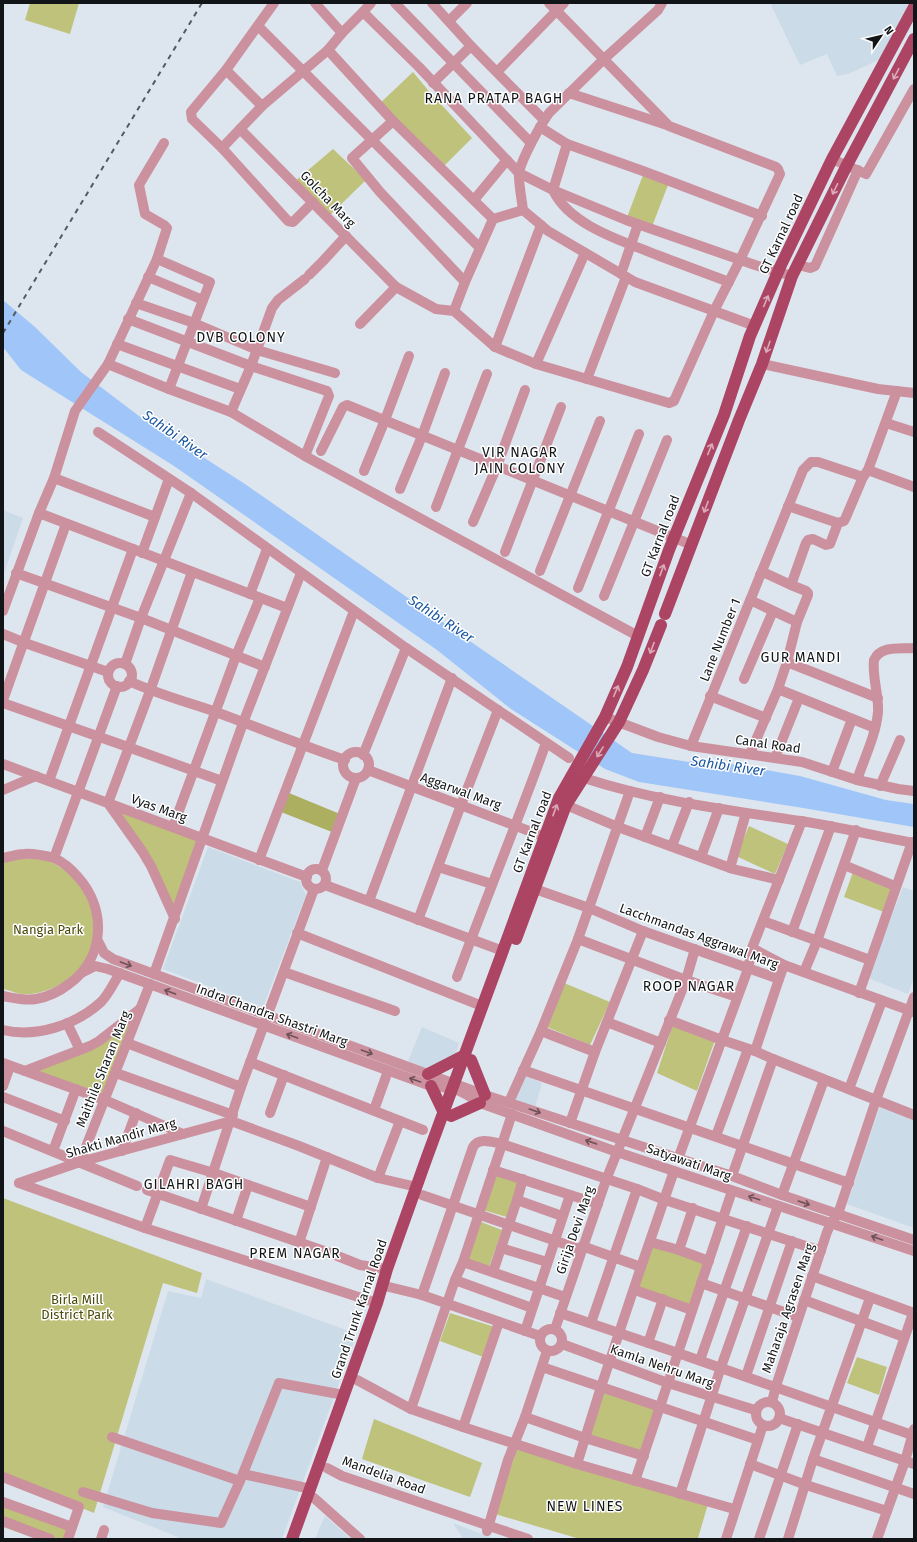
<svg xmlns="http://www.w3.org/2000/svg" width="917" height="1542" viewBox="0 0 917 1542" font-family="'Fira Sans',sans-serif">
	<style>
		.built { fill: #ccdbe8 }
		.green { fill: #bfc27a }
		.forest { fill: #acaf60 }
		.water { fill: #a0c6f9 }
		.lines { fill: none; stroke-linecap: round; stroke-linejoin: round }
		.minor { stroke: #cc919e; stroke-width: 10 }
		.major { stroke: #ac4463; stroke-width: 12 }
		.rail { stroke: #555a5e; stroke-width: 2; stroke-dasharray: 5 5; stroke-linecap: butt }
		.oneway { stroke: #daabb9 }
		.oneway2 { stroke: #6f535a }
		.labels { text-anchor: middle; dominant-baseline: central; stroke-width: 3; stroke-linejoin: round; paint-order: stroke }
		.street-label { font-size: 13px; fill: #121517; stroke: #fff }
		.park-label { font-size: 13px; fill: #4a4a0c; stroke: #fff }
		.neighbourhood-label { font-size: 14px; letter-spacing: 1px; fill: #121517; stroke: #fff }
		.water-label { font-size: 14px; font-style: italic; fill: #19569f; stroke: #fff }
	</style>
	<rect width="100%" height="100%" fill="#dde6ee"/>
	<g class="built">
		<polygon points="770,3 909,3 881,59 848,74 837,76 827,54 800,65"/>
		<polygon points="3,510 23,518 3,576"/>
		<polygon points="208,847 300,882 306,895 263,1007 163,969"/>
		<polygon points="903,887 914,891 914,978 908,994 868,978"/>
		<polygon points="422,1027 459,1043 455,1057 429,1070 408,1061"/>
		<polygon points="524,1075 542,1083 535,1108 513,1101"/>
		<polygon points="880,1106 914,1120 914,1228 847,1204"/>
		<polygon points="206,1279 357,1334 282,1539 183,1539 103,1507 168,1291 201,1298"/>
		<polygon points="325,1516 351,1539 315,1539"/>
		<polygon points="453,1523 495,1539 458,1539 462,1537"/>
	</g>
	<g class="green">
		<polygon points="30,3 79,3 70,34 25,20"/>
		<polygon points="413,72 427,89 472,138 440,170 376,107"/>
		<polygon points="333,149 366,180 328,217 293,183"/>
		<polygon points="643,175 668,185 651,229 626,220"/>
		<polygon points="116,809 198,840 174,912"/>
		<polygon points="749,826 788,844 775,874 736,856"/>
		<path d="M 24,858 C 31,859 41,859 48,861 C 105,884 112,964 53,988 C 43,992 32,995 21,994 C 15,993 9,990 3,989 L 3,862 Z"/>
		<polygon points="853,872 893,887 884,912 844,897"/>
		<polygon points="564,983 610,1002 590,1045 547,1027"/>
		<polygon points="133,1019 103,1096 34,1070"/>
		<polygon points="673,1024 715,1040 697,1091 657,1073"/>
		<polygon points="494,1172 521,1180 510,1218 483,1210"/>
		<polygon points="3,1198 202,1273 197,1293 163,1283 94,1513 3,1476"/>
		<polygon points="481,1222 502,1230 489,1267 468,1260"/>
		<polygon points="652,1244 707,1262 691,1307 637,1288"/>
		<polygon points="450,1313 498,1328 486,1358 440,1341"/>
		<polygon points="857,1357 887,1367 879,1395 847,1383"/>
		<polygon points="604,1391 656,1408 641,1454 589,1437"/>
		<polygon points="374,1419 482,1463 470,1497 362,1459"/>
		<polygon points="517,1449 708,1504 698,1538 580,1539 495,1514"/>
		<polygon points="3,1505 68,1528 64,1539 37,1539 3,1527"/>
	</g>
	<polygon class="forest" points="289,793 340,814 332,832 281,812"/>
	<polygon class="water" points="3,300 35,327 81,372 139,416 245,484 461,635 632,753 689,762 698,758 800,776 886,800 914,804 914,827 803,808 639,782 605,769 511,709 437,650 174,466 21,370 3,347"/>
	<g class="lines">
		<g class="minor">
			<polyline points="315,3 342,33"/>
			<polyline points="395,3 531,143"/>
			<polyline points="432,3 471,46 544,120"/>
			<path d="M 662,3 L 658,10 L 604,59 L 549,113 C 540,126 523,156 519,172 C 518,180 522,201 523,210 L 548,231 L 635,282 L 755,326"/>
			<polyline points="363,12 371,3"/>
			<polyline points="449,21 467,3"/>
			<polyline points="258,26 480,248"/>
			<polyline points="226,70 262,106"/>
			<polyline points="497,72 564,3"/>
			<polyline points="433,83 471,46"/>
			<polyline points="569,93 667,125"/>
			<polyline points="393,121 352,158 380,192 465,282"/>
			<polyline points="540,127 567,144 643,171 762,216"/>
			<polyline points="240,129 396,287 436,309 454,311 495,347 541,225"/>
			<path d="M 567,144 L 553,190 C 570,226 623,241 657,255 C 681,264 705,273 729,282"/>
			<polyline points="222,148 192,119 191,112 226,70 274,3"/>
			<polyline points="832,159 866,174 914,89"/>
			<polyline points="474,200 507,160"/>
			<polyline points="313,202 293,222 288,221 222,148 262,106 328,50"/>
			<polyline points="523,210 493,219 393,121 328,50 342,33 363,12 419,67 519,173 553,190 626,220 755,265 792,276"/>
			<polyline points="157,259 210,282 169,389"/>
			<polyline points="798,265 810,268 815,266 858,170"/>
			<polyline points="621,274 638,224"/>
			<polyline points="309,275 323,261 346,236"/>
			<polyline points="148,277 203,300"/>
			<polyline points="136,303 194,323 257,350 335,373"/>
			<polyline points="454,311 465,282 493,219"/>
			<polyline points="128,319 251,366 327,391 329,396 305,456"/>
			<polyline points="360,324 396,287"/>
			<polyline points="117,344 240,389"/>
			<polyline points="495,347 536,364 585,253"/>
			<polyline points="108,364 169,389 231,412 305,456 638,636"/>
			<polyline points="536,364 669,403 674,401 714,311 740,260 780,174 778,169 776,167 669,126 549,3"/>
			<polyline points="762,364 878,389 914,393"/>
			<polyline points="587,379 626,277"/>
			<polyline points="231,412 251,366 272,308 278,300 305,279"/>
			<polyline points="886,423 914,432"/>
			<polyline points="98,432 191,493 406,648 569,758"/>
			<polyline points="321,451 343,407 347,405 692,545"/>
			<polyline points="868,470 914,487"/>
			<polyline points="364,471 385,420 409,356"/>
			<polyline points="54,478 155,517"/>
			<polyline points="400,489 422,436 445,373"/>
			<polyline points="788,506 838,523"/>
			<polyline points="436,507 487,374"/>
			<polyline points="39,513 287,608"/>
			<polyline points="473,522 497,466 525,390"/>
			<polyline points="505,552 561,407"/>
			<polyline points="142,553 169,479"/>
			<polyline points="540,571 600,421"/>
			<polyline points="16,573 141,618 265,667"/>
			<polyline points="760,575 765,573 791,585"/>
			<polyline points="578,588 639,434"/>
			<polyline points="250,594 267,549"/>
			<polyline points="604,596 667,440"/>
			<polyline points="750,600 797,622"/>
			<polyline points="3,611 39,513 54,478 75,411 108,364 157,259 167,228 164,225 145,214 139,185 164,143"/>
			<polyline points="3,634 25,643 108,672"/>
			<polyline points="787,662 878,698"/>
			<circle cx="120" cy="675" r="12"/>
			<polyline points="125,664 141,618 191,493"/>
			<polyline points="744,679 773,611"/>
			<path d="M 129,681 C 157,694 187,702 216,712 C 259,728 301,745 345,760"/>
			<polyline points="778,689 875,728"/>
			<polyline points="710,696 766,718"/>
			<polyline points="3,700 66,524"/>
			<polyline points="3,703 128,747 222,781"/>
			<polyline points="605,717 658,737 691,746 802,762 857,780 898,789 914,791"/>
			<polyline points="691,746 803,470 811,462 818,462 863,477 868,470 897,391"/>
			<circle cx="356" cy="765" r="13"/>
			<polyline points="750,754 778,689 787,662 797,622 808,595 808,593 806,591 791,585 806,543 808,540 813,539 826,545 830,544 838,523 844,521 846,517 863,477"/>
			<polyline points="363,755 406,648"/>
			<polyline points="775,758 799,698"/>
			<polyline points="3,764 307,877"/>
			<polyline points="368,770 545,837"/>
			<polyline points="832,772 852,719"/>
			<path d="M 584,778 C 654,801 728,810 801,821 C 839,827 876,836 914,843"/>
			<path d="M 857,780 C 864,759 876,735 878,712 C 879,695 872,677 874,660 C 881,645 900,649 914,648"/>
			<polyline points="49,781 133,549"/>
			<polyline points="880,786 900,740"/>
			<polyline points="3,790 36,776"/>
			<polyline points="566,805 618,827 733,869 779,880"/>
			<polyline points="173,827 236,656 260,598"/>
			<polyline points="645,837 660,797"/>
			<polyline points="672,846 689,802"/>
			<polyline points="701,857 719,808"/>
			<path d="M 3,858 C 10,857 17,854 24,854 C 31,853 48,856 54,858 C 63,862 72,870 78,877 C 107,909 105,958 69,984 C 60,991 48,997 36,999 C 25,1001 14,998 3,996"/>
			<polyline points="54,858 117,686"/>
			<polyline points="259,860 354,611"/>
			<polyline points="844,865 895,886"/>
			<polyline points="438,867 492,884"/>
			<polyline points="730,868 746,813"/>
			<circle cx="316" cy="879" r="10"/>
			<polyline points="322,870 356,778"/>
			<polyline points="325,885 503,951"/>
			<polyline points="535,889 589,908 643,931 779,979 784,965 914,1012"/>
			<polyline points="369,901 452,678"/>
			<polyline points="175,919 151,866 142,851 108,803 150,691 192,572"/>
			<polyline points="418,920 461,805 498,710"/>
			<polyline points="763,921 870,960"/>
			<polyline points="792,932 831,826"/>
			<polyline points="297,933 482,1006"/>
			<polyline points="578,939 686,980 737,997"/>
			<polyline points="98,941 104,953 113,959 485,1095 732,1176 782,1195 914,1240"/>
			<polyline points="752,948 784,965"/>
			<path d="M 83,972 L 95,966 L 108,969 L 431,1086 C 456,1088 459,1089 480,1103 L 617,1152 L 914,1251"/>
			<polyline points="284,972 395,1011"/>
			<polyline points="804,972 817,941 856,830"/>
			<polyline points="154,974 243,723 301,573"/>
			<path d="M 457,977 C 486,898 518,821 546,743"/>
			<polyline points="859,993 912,842"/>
			<polyline points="914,997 876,1100 914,1115"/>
			<polyline points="669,1020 722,1040 755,1051"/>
			<polyline points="607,1022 661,1043"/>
			<polyline points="67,1023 80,1050"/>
			<path d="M 3,1030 C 36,1038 76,1025 101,1002 C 109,994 114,982 120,973"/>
			<polyline points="127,1043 241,1087"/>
			<polyline points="595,1052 643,931"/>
			<polyline points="250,1062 423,1130"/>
			<polyline points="3,1063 105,1100 183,1134"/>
			<polyline points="523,1070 849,1183"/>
			<polyline points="25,1071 90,1046 99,1041 140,1009"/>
			<polyline points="116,1073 233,1115"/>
			<polyline points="3,1086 10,1066"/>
			<polyline points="849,1089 882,1001"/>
			<polyline points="3,1097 65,1121"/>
			<polyline points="509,1102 541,1031"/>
			<polyline points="374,1110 388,1071"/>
			<polyline points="270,1113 284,1075"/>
			<polyline points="570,1123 595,1052 541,1031 578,939 630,791"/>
			<polyline points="3,1131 137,1186"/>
			<polyline points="716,1136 748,1049"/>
			<polyline points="53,1151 76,1089"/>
			<polyline points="122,1151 136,1113"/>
			<polyline points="678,1159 748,969 752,948 802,821"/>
			<polyline points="80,1162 150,984"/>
			<polyline points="493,1170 598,1204"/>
			<polyline points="732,1176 773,1059 755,1051 779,979"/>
			<polyline points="378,1178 400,1121"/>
			<polyline points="19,1183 80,1162 231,1121 299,1146 378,1178 417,1187"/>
			<polyline points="19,1183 145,1228 377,1303"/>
			<polyline points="637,1189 665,1200 821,1251"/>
			<polyline points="147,1190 330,1253 360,1265 387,1269"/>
			<polyline points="732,1191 678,1353 912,1435"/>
			<polyline points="422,1195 582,1250"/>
			<polyline points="782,1195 824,1080"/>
			<polyline points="517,1200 562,1216"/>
			<polyline points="201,1209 241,1087 314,889"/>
			<polyline points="236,1221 248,1185"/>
			<polyline points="145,1228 170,1160 214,1173 311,1207"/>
			<polyline points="650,1242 679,1250 693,1208"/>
			<polyline points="299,1243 327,1157"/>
			<polyline points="582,1246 641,1267 674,1171"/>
			<polyline points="501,1248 547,1262"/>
			<polyline points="679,1250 709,1261"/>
			<polyline points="463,1262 565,1297"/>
			<polyline points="493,1272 517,1200 523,1179"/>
			<polyline points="812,1276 914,1313"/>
			<polyline points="455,1280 532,1308"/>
			<polyline points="701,1283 798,1317"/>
			<polyline points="389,1287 422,1295 540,1336"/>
			<polyline points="635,1290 692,1310"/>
			<path d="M 422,1295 L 473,1147 C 479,1137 492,1142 502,1144 L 637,1189 L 591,1323"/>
			<polyline points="804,1300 904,1337"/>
			<polyline points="560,1313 678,1353 635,1481"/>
			<circle cx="551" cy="1340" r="11"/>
			<polyline points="555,1329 606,1180 686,980 695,949"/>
			<polyline points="525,1331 570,1195"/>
			<polyline points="648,1343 663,1299"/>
			<polyline points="562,1344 668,1383 755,1410"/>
			<polyline points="700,1360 747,1226"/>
			<polyline points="542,1367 758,1440"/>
			<polyline points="746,1376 792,1241"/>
			<polyline points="357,1380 411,1409 463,1427 577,1464 734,1509"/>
			<circle cx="768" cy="1414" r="12"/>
			<polyline points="772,1402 776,1386 827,1232 831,1223 838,1214 876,1100 773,1059"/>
			<polyline points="411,1409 455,1280 463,1262 512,1114"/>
			<polyline points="525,1417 585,1438 644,1456"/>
			<polyline points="779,1418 914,1464"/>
			<polyline points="463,1427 499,1322"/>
			<polyline points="112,1437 240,1481 279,1383 344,1395"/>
			<polyline points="867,1447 913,1313"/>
			<polyline points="813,1459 914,1494"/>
			<polyline points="577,1464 601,1387 641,1267"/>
			<polyline points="750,1464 806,1485 887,1511"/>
			<polyline points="327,1468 342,1476 528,1539"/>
			<polyline points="243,1474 311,1489"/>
			<polyline points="3,1477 79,1507 68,1539"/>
			<polyline points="83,1492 152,1513 221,1523 240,1481"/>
			<polyline points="680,1494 721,1367 778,1206"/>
			<polyline points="314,1498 360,1539"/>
			<polyline points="3,1502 72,1527"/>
			<polyline points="3,1521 50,1539"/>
			<polyline points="487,1531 508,1460 525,1417 547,1351"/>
			<polyline points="101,1539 104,1530"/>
			<polyline points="726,1539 763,1425"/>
			<polyline points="759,1539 798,1424"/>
			<polyline points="788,1539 813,1459 870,1298"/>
			<polyline points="877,1539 905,1461 914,1429"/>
		</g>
		<g class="major">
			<polyline points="665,614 739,420 762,364 792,276 847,165 914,39"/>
			<polyline points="516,939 566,805 619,722 643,670 661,625"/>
			<polyline points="471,1060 485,1095"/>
			<polyline points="428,1074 465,1055"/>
			<polyline points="431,1086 444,1113"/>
			<polyline points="451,1116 480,1103"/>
			<polyline points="292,1539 377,1303 387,1269 427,1157 559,798 605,717 627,667 669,550 724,415 750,336 781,265 832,159 914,7"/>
		</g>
		<polyline class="rail" points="3,333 202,3"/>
	</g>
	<defs><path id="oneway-shaft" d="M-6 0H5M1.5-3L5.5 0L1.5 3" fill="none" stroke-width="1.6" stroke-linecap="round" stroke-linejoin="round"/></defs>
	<g class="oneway">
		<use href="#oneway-shaft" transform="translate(896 74) rotate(118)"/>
		<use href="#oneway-shaft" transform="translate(835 189) rotate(116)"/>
		<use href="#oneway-shaft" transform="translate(766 301) rotate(-67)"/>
		<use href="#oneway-shaft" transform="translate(768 347) rotate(109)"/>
		<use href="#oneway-shaft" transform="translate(710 449) rotate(-68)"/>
		<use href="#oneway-shaft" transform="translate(706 507) rotate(111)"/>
		<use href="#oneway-shaft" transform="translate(662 570) rotate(-70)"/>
		<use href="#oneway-shaft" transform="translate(652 648) rotate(111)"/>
		<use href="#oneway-shaft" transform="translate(616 691) rotate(-67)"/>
		<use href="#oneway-shaft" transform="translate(600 752) rotate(122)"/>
		<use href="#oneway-shaft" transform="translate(555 810) rotate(-70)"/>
	</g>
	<g class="oneway2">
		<use href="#oneway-shaft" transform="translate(126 964) rotate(20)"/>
		<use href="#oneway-shaft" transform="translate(170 992) rotate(-160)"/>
		<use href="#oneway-shaft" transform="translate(292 1036) rotate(-160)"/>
		<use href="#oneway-shaft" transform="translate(367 1052) rotate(20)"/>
		<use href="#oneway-shaft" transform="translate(415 1080) rotate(-161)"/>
		<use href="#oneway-shaft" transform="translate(535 1111) rotate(19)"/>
		<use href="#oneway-shaft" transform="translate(591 1142) rotate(-161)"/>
		<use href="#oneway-shaft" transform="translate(754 1198) rotate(-162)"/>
		<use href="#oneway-shaft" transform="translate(804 1203) rotate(19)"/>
		<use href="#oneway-shaft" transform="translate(877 1238) rotate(-161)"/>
	</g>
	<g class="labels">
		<g class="street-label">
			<text transform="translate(328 199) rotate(46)">Golcha Marg</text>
			<text transform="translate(781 234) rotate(-65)">GT Karnal road</text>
			<text transform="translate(660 536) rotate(-69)">GT Karnal road</text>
			<text transform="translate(720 640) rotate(-68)">Lane Number 1</text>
			<text transform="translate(768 744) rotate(8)">Canal Road</text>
			<text transform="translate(461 791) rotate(20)">Aggarwal Marg</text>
			<text transform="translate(159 808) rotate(20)">Vyas Marg</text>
			<text transform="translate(532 832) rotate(-69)">GT Karnal road</text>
			<text transform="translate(699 936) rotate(20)">Lacchmandas Aggrawal Marg</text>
			<text transform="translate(272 1015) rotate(20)">Indra Chandra Shastri Marg</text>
			<text transform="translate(103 1069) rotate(-68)">Maithile Sharan Marg</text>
			<text transform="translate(121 1138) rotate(-16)">Shakti Mandir Marg</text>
			<text transform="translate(689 1162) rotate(19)">Satyawati Marg</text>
			<text transform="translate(575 1230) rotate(-71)">Girija Devi Marg</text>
			<text transform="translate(788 1308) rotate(-71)">Maharaja Agrasen Marg</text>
			<text transform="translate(359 1309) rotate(-71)">Grand Trunk Karnal Road</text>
			<text transform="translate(662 1366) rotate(19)">Kamla Nehru Marg</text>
			<text transform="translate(384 1475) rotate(20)">Mandelia Road</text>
		</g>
		<g class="park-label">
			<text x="48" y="929">Nangia Park</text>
			<text x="77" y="1299">Birla Mill<tspan x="77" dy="15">District Park</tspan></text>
		</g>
		<g class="neighbourhood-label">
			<text x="494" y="98">RANA PRATAP BAGH</text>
			<text x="241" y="337">DVB COLONY</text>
			<text x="520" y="452">VIR NAGAR<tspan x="520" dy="16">JAIN COLONY</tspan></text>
			<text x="801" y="657">GUR MANDI</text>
			<text x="689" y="986">ROOP NAGAR</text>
			<text x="194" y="1184">GILAHRI BAGH</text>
			<text x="295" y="1253">PREM NAGAR</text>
			<text x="585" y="1506">NEW LINES</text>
		</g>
		<g class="water-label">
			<text transform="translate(175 435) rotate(35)">Sahibi River</text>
			<text transform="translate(441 619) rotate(33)">Sahibi River</text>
			<text transform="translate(728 766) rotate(8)">Sahibi River</text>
		</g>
	</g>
	<rect width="917" height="1542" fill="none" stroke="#121517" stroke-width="8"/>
	<g transform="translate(881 36) rotate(55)" stroke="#ffffff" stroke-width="3" paint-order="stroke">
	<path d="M0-3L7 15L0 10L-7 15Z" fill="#121517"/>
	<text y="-6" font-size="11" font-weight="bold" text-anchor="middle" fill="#121517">N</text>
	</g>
</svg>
